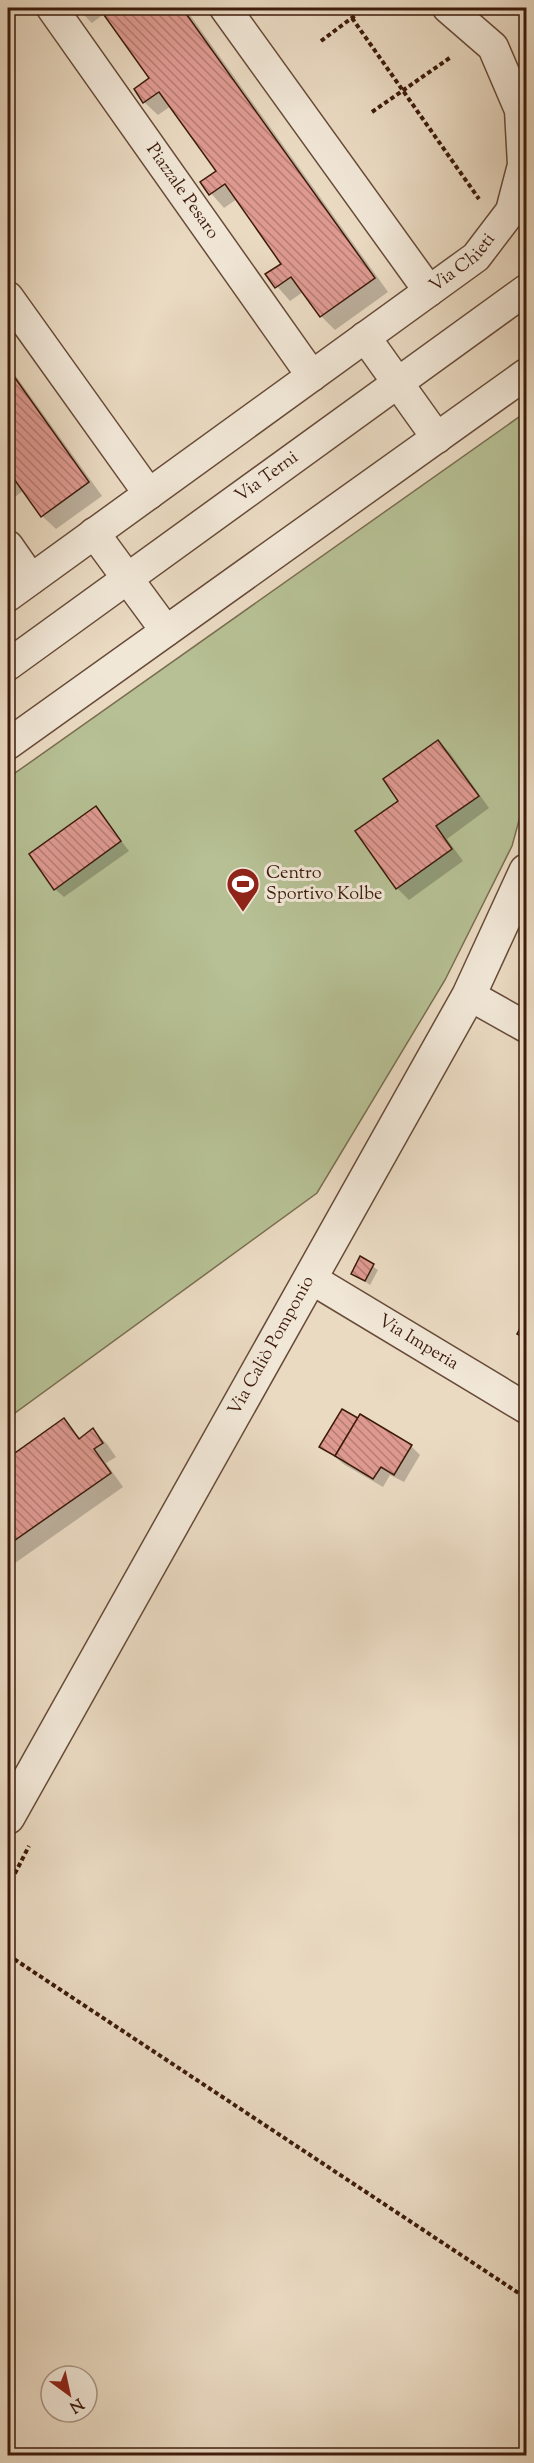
<svg xmlns="http://www.w3.org/2000/svg" width="534" height="2463" viewBox="0 0 534 2463" font-family="'Sorts Mill Goudy',serif">
	<style>
		.green { fill: #b6c094; stroke: #7a6e50; stroke-width: 1.5 }
		.shadow { fill: #0003 }
		.building { fill: url(#building-back-hatch); stroke: #3d1b0b; stroke-width: 1.5 }
		.lines { fill: none; stroke-linecap: round; stroke-linejoin: round }
		.minor-casing { stroke: #684b39; stroke-width: 33 }
		.tertiary-casing { stroke: #684b39; stroke-width: 36 }
		.path { stroke: #3d1b0b; stroke-width: 4; stroke-dasharray: 4.5 3; stroke-linecap: butt }
		.minor { stroke: #f1e7d7; stroke-width: 30 }
		.tertiary { stroke: #f1e7d7; stroke-width: 33 }
		.labels { text-anchor: middle; dominant-baseline: central; stroke-width: 6; stroke-linejoin: round; paint-order: stroke }
		.street-label { font-size: 18px; fill: #3d1b0b; stroke: #f1e7d7 }
		.poi-label { font-size: 18px; fill: #3d1b0b; stroke: #f1e7d7; text-anchor: start }
	</style>
	<defs>
		<pattern id="building-back-hatch" width="6" height="6" patternUnits="userSpaceOnUse" patternTransform="scale(1.5)"><rect width="6" height="6" fill="#de9990"/><path d="M-1 5l2 2M0 0l6 6M5-1l2 2" fill="none" stroke="#b57c74"/></pattern>
	</defs>
	<rect width="100%" height="100%" fill="#eadac2"/>
	<filter id="stains"><feTurbulence type="fractalNoise" baseFrequency=".00333" numOctaves="4"/><feColorMatrix values="0 0 0 0 .2 0 0 0 0 .09 0 0 0 0 .02 0 0 0 .5 -.17"/></filter>
	<radialGradient id="worn" r=".72"><stop offset=".6" stop-color="#630" stop-opacity="0"/><stop offset="1" stop-color="#630" stop-opacity=".3"/></radialGradient>
	<polygon class="green" points="526,412 526,795 512,846 445,980 317,1193 8,1418 8,778"/>
	<g class="shadow">
		<polygon points="77,8 185,8 388,292 335,330 321,316 303,292 290,301 267,275 283,264 237,199 224,208 202,183 218,172 171,106 158,115 144,102 151,78 105,13 92,23"/>
		<polygon points="8,365 102,496 56,529 42,516 24,490 11,500 8,496"/>
		<polygon points="438,741 450,753 489,808 447,839 463,861 409,900 397,888 400,801"/>
		<polygon points="96,808 129,851 64,897 55,889"/>
		<polygon points="361,1258 378,1270 370,1285 353,1273"/>
		<polygon points="64,1420 81,1439 93,1430 107,1444 116,1457 106,1463 123,1487 8,1568 8,1459"/>
		<polygon points="321,1446 411,1446 420,1455 404,1482 390,1475 383,1487 345,1465"/>
		<polygon points="8,1681 14,1687 8,1699"/>
	</g>
	<g class="building">
		<polygon points="99,8 182,8 375,278 320,317 291,277 275,288 265,274 281,264 225,184 209,195 200,182 216,171 159,92 143,103 134,89 149,78"/>
		<polygon points="8,368 89,482 41,517 12,476 8,479"/>
		<polygon points="438,740 479,796 436,826 452,849 396,889 355,831 398,801 383,779"/>
		<polygon points="96,806 121,841 54,890 29,854"/>
		<polygon points="360,1256 374,1264 365,1281 351,1274"/>
		<polygon points="526,1317 526,1339 517,1334"/>
		<polygon points="342,1409 358,1418 335,1456 319,1447"/>
		<polygon points="360,1414 412,1445 394,1475 381,1467 373,1479 335,1456"/>
		<polygon points="64,1418 79,1439 93,1428 103,1443 94,1449 111,1473 8,1545 8,1458"/>
	</g>
	<g class="lines">
		<g class="minor-casing">
			<g id="minor">
				<path id="s1" d="M 52,8 L 312,376"/>
				<polyline points="225,8 429,291"/>
				<polyline points="8,297 149,494"/>
				<polyline points="365,337 437,438"/>
				<polyline points="94,533 166,631"/>
				<polyline points="8,546 31,579"/>
				<path id="s2" d="M 8,596 L 476,257 L 511,211 L 523,165 L 520,110 L 493,47 L 448,8"/>
				<path id="s3" d="M 8,665 L 526,290"/>
				<polyline points="8,744 526,374"/>
				<polyline points="469,995 526,1027"/>
				<path id="s4" d="M 310,1278 L 526,1408"/>
			</g>
		</g>
		<g class="tertiary-casing">
			<g id="tertiary">
				<path id="s5" d="M 8,1817 L 469,995 L 526,871"/>
			</g>
		</g>
		<g class="path">
			<polyline points="352,18 479,199"/>
			<polyline points="321,41 365,8"/>
			<polyline points="372,112 451,57"/>
			<polyline points="8,1887 29,1846"/>
			<polyline points="8,1955 526,2298"/>
		</g>
		<use href="#minor" class="minor"/>
		<use href="#tertiary" class="tertiary"/>
	</g>
	<defs>
		<g id="stadium-pin" transform="scale(1.725)"><path d="M0 17L-7.5 6A9.5 9.5 0 1 1 7.5 6Z" fill="#8f2418" stroke="#f1e7d7"/><path d="M0-5a6.5 5 0 1 0 0 10a6.5 5 0 1 0 0-10ZM-3.5-1.8h7v3.6h-7Z" fill="#fff"/></g>
	</defs>
	<g fill-rule="evenodd">
		<use href="#stadium-pin" x="243" y="884"/>
	</g>
	<g class="labels">
		<g class="street-label">
			<text stroke="none"><textPath href="#s1" startOffset="225">Piazzale Pesaro</textPath></text>
			<text stroke="none"><textPath href="#s2" startOffset="564">Via Chieti</textPath></text>
			<text stroke="none"><textPath href="#s3" startOffset="320">Via Terni</textPath></text>
			<text stroke="none"><textPath href="#s4" startOffset="126">Via Imperia</textPath></text>
			<text stroke="none"><textPath href="#s5" startOffset="540">Via Caliò Pomponio</textPath></text>
		</g>
		<g class="poi-label">
			<text x="266" y="874">Centro<tspan x="266" dy="21">Sportivo Kolbe</tspan></text>
		</g>
	</g>
	<rect width="534" height="2463" fill="none" stroke="#eadac2" stroke-width="30"/>
	<rect x="9" y="9" width="516" height="2445" fill="none" stroke="#3d1b0b" stroke-width="3"/>
	<rect x="15" y="15" width="504" height="2433" fill="none" stroke="#3d1b0b" stroke-width="1.5"/>
	<g transform="translate(69 2394) rotate(147)"><circle r="28" fill="#f1e7d7" stroke="#a99585" stroke-width="1.5"/>
	<path d="M0-4.5L10 22L0 15L-10 22Z" fill="#8f2418"/>
	<text y="-9" font-size="16" font-weight="bold" text-anchor="middle" fill="#3d1b0b">N</text>
	</g>
	<rect width="100%" height="100%" filter="url(#stains)"/>
	<rect width="100%" height="100%" fill="url(#worn)"/>
</svg>
